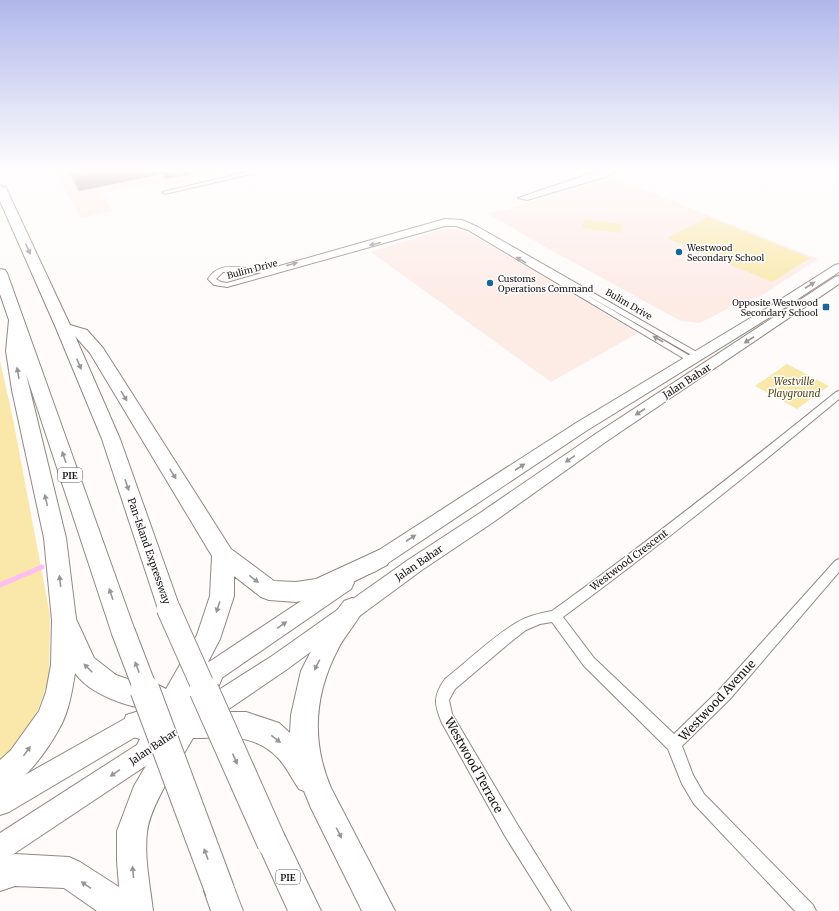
<svg xmlns="http://www.w3.org/2000/svg" width="839" height="911" viewBox="0 0 839 911" font-family="Merriweather,serif">
	<style>
		.built { fill: #fdebe6 }
		.green { fill: #f9e8aa }
		.lines { fill: none; stroke-linecap: round; stroke-linejoin: round }
		.stream { stroke: #fdbff0; stroke-width: 5 }
		.street-casing { stroke: #938783; stroke-width: 2 }
		.primary-casing { stroke: #938783; stroke-width: 2 }
		.highway-casing { stroke: #938783; stroke-width: 2 }
		.street { fill: #fff; fill-rule: evenodd }
		.primary { fill: #fff; fill-rule: evenodd }
		.highway { fill: #fff; fill-rule: evenodd }
		.highway-bridge-far1-casing { stroke: #938783; stroke-width: 25; stroke-linecap: butt }
		.highway-bridge-casing { stroke: #938783; stroke-width: 31; stroke-linecap: butt }
		.highway-bridge-far1 { stroke: #fff; stroke-width: 23 }
		.highway-bridge { stroke: #fff; stroke-width: 29 }
		.wall { fill: #cd8b9b }
		.shaded-wall { fill: #a7717e }
		.building { fill: #eea2b4; stroke: #a7717e }
		.oneway { fill: #989595 }
		.poi-dot { fill: #196598; stroke: #fff; stroke-width: 1.5 }
		.labels { text-anchor: middle; dominant-baseline: central; stroke-width: 3; stroke-linejoin: round; paint-order: stroke }
		.far-poi-label { font-size: 9px; fill: #191413; stroke: #fff; text-anchor: start }
		.far-street-label { font-size: 9px; fill: #191413; stroke: #fff }
		.shield { fill: #fff; stroke: #5e5a5a; stroke-width: 1 }
		.shield-label { font-size: 9px; font-weight: bold; fill: #191413 }
		.street-label { font-size: 10px; fill: #191413; stroke: #fff }
		.park-label { font-size: 10px; font-style: italic; fill: #574811; stroke: #fff }
		.near-street-label { font-size: 12px; fill: #191413; stroke: #fff }
	</style>
	<rect width="100%" height="100%" fill="#fefbfa"/>
	<g class="built">
		<polygon points="54,171 218,171 219,173 213,177 172,185 145,184 102,193 113,211 81,218"/>
		<polygon points="614,176 621,181 818,259 761,296 739,303 700,323 681,321 547,248 487,213 508,209"/>
		<polygon points="447,228 466,231 638,333 551,382 371,252"/>
	</g>
	<g class="green">
		<polygon points="708,217 810,258 772,282 667,238"/>
		<polygon points="584,220 622,224 621,233 582,228"/>
		<polygon points="0,361 13,419 50,615 49,680 33,723 0,766"/>
		<polygon points="787,364 829,386 797,409 755,386"/>
	</g>
	<g class="lines">
		<polyline class="stream" points="0,585 42,567"/>
		<g class="street-casing">
			<g id="street">
				<polygon points="252,171 264,171 165,194 162,192"/>
				<polygon points="598,171 607,171 572,183 609,171 617,171 605,177 527,200 518,198"/>
				<path d="M 445,219 L 462,220 L 478,227 L 702,355 L 698,358 L 695,357 L 580,291 L 695,359 L 694,361 L 688,361 L 468,230 L 456,226 L 445,226 L 227,287 L 214,285 L 208,279 C 221,258 244,271 263,269 C 267,268 271,267 276,267 ZM 235,271 L 262,273 L 227,283 L 221,282 L 216,279 L 223,272 Z"/>
				<path d="M 839,391 L 839,399 C 749,474 658,547 563,617 L 594,658 L 674,734 L 720,689 L 835,561 L 839,559 L 839,572 L 730,699 L 682,746 L 693,775 L 704,794 L 813,905 L 816,911 L 795,911 L 694,804 L 682,784 L 668,749 L 584,666 L 552,622 L 540,624 L 526,630 L 513,640 L 455,689 L 449,700 L 452,714 L 517,824 L 571,911 L 552,911 L 505,836 L 442,723 C 434,704 433,696 445,679 C 468,661 491,638 516,623 C 527,616 540,613 552,611 C 649,541 743,467 836,392 Z"/>
			</g>
		</g>
		<g class="primary-casing">
			<g id="primary">
				<polygon points="839,264 839,272 775,314 586,431 376,571 369,574 362,571 360,566 362,561 576,423 767,308 835,265"/>
				<polygon points="839,276 839,284 607,441 492,523 422,570 286,670 214,719 206,722 198,719 195,711 198,703 272,656 408,560 480,513 597,433 835,277"/>
				<polygon points="344,575 351,577 354,583 351,589 210,686 202,689 194,686 191,679 194,672 337,577"/>
				<polygon points="144,708 152,711 155,719 152,727 9,812 0,815 0,789"/>
				<polygon points="154,735 162,739 166,747 162,755 9,857 0,861 0,833 146,739"/>
			</g>
		</g>
		<g class="highway-casing">
			<g id="highway">
				<path d="M 0,185 L 6,188 L 70,325 L 87,330 L 103,348 L 231,549 L 274,581 L 296,582 L 316,579 L 379,550 L 387,553 L 390,559 L 387,565 L 327,595 L 296,602 L 269,600 L 261,597 L 234,576 L 234,596 L 220,639 L 208,662 L 211,661 L 220,665 L 224,673 L 208,712 L 246,712 L 279,723 L 290,733 L 291,715 L 301,671 L 305,663 L 321,632 L 344,601 L 352,598 L 360,601 L 364,608 C 357,623 345,635 338,649 C 314,695 311,741 331,788 L 395,911 L 362,911 L 311,808 L 304,791 L 299,789 C 292,779 286,766 278,758 C 254,732 224,738 193,738 C 179,763 150,805 147,832 C 144,857 150,885 153,911 L 97,911 L 64,888 L 15,886 L 0,891 L 0,859 L 15,854 L 69,857 L 80,862 L 119,887 L 117,861 L 117,831 L 134,786 L 147,764 L 138,761 L 134,751 L 140,739 L 126,735 L 123,725 L 126,715 L 136,712 L 154,713 L 155,710 C 130,708 90,695 75,673 C 72,691 69,712 59,729 C 47,751 24,783 0,793 L 0,760 L 11,750 L 39,711 L 46,692 L 51,665 L 52,620 L 44,538 L 12,390 L 6,351 L 9,320 L 0,294 L 0,269 L 5,270 L 7,273 L 135,631 L 132,639 L 123,642 L 114,639 L 111,631 L 26,374 L 66,538 L 76,619 L 94,658 L 116,675 L 139,683 L 156,684 L 166,689 L 197,635 L 210,596 L 212,556 L 90,353 L 75,336 L 120,439 L 180,608 L 176,615 L 168,618 L 160,615 L 102,439 L 56,328 L 0,201 Z"/>
				<polygon points="272,828 283,832 321,911 288,911 257,843 261,832"/>
				<polygon points="220,875 231,880 243,911 211,911 204,891 209,880"/>
			</g>
		</g>
		<use href="#street" class="street"/>
		<use href="#primary" class="primary"/>
		<use href="#highway" class="highway"/>
		<g class="highway-bridge-far1-casing">
			<g id="highway-bridge-far1">
				<polyline points="168,608 205,691"/>
				<polyline points="123,631 146,691"/>
			</g>
		</g>
		<g class="highway-bridge-casing">
			<g id="highway-bridge">
				<polyline points="145,690 220,891"/>
				<polyline points="204,690 272,843"/>
			</g>
		</g>
		<use href="#highway-bridge-far1" class="highway-bridge-far1"/>
		<use href="#highway-bridge" class="highway-bridge"/>
	</g>
	<polygon class="wall" points="68,171 200,171 200,172 166,179 161,174 79,191"/>
	<g class="shaded-wall">
		<polygon points="102,171 160,171 161,174 79,191 74,177"/>
		<polygon points="163,171 200,171 200,172 166,179"/>
	</g>
	<polygon class="building" points="70,171 102,171 74,177"/>
	<defs><path id="oneway-solid" d="M-6-.8H1V-3.2L6.5 0L1 3.2V.8H-6Z"/></defs>
	<g class="oneway">
		<use href="#oneway-solid" transform="translate(375 244) rotate(165)"/>
		<use href="#oneway-solid" transform="translate(28 249) rotate(66)"/>
		<use href="#oneway-solid" transform="translate(521 260) rotate(-150)"/>
		<use href="#oneway-solid" transform="translate(292 264) rotate(-16)"/>
		<use href="#oneway-solid" transform="translate(810 285) rotate(-33)"/>
		<use href="#oneway-solid" transform="translate(658 339) rotate(-150)"/>
		<use href="#oneway-solid" transform="translate(749 340) rotate(147)"/>
		<use href="#oneway-solid" transform="translate(79 364) rotate(67)"/>
		<use href="#oneway-solid" transform="translate(18 373) rotate(-100)"/>
		<use href="#oneway-solid" transform="translate(124 396) rotate(59)"/>
		<use href="#oneway-solid" transform="translate(640 412) rotate(147)"/>
		<use href="#oneway-solid" transform="translate(64 457) rotate(-109)"/>
		<use href="#oneway-solid" transform="translate(570 459) rotate(145)"/>
		<use href="#oneway-solid" transform="translate(520 467) rotate(-33)"/>
		<use href="#oneway-solid" transform="translate(173 474) rotate(58)"/>
		<use href="#oneway-solid" transform="translate(127 485) rotate(71)"/>
		<use href="#oneway-solid" transform="translate(46 500) rotate(-103)"/>
		<use href="#oneway-solid" transform="translate(411 538) rotate(-33)"/>
		<use href="#oneway-solid" transform="translate(254 579) rotate(38)"/>
		<use href="#oneway-solid" transform="translate(60 581) rotate(-97)"/>
		<use href="#oneway-solid" transform="translate(111 594) rotate(-109)"/>
		<use href="#oneway-solid" transform="translate(218 607) rotate(108)"/>
		<use href="#oneway-solid" transform="translate(282 625) rotate(-34)"/>
		<use href="#oneway-solid" transform="translate(317 665) rotate(117)"/>
		<use href="#oneway-solid" transform="translate(137 667) rotate(-110)"/>
		<use href="#oneway-solid" transform="translate(88 668) rotate(-135)"/>
		<use href="#oneway-solid" transform="translate(276 739) rotate(38)"/>
		<use href="#oneway-solid" transform="translate(27 751) rotate(-54)"/>
		<use href="#oneway-solid" transform="translate(235 759) rotate(66)"/>
		<use href="#oneway-solid" transform="translate(115 773) rotate(146)"/>
		<use href="#oneway-solid" transform="translate(339 833) rotate(63)"/>
		<use href="#oneway-solid" transform="translate(206 854) rotate(-110)"/>
		<use href="#oneway-solid" transform="translate(133 872) rotate(-95)"/>
		<use href="#oneway-solid" transform="translate(86 885) rotate(-146)"/>
	</g>
	<linearGradient id="sky" x2="0" y2="1"><stop stop-color="#b0b8eb"/><stop offset="0.57" stop-color="#fffdfd"/><stop offset="1" stop-color="#fffdfd" stop-opacity="0"/></linearGradient>
	<rect width="839" height="299" fill="url(#sky)"/>
	<g class="poi-dot">
		<circle cx="679" cy="252" r="4"/>
		<circle cx="490" cy="283" r="4"/>
		<rect x="822" y="303" width="8" height="8" rx="2"/>
	</g>
	<g class="labels">
		<g class="far-poi-label">
			<text x="687" y="247">Westwood<tspan x="687" dy="10">Secondary School</tspan></text>
			<text x="498" y="278">Customs<tspan x="498" dy="10">Operations Command</tspan></text>
			<text x="818" y="302" text-anchor="end">Opposite Westwood<tspan x="818" dy="10">Secondary School</tspan></text>
		</g>
		<g class="far-street-label">
			<text transform="translate(252 269) rotate(-15)">Bulim Drive</text>
			<text transform="translate(629 304) rotate(30)">Bulim Drive</text>
		</g>
		<g class="shield">
			<rect x="58" y="468" width="24" height="14" rx="3"/>
			<rect x="276" y="870" width="24" height="14" rx="3"/>
		</g>
		<g class="shield-label">
			<text x="70" y="475">PIE</text>
			<text x="288" y="877">PIE</text>
		</g>
		<g class="street-label">
			<text transform="translate(687 381) rotate(-33)">Jalan Bahar</text>
			<text transform="translate(149 551) rotate(71)">Pan-Island Expressway</text>
			<text transform="translate(629 560) rotate(-37)">Westwood Crescent</text>
			<text transform="translate(419 563) rotate(-34)">Jalan Bahar</text>
			<text transform="translate(153 747) rotate(-34)">Jalan Bahar</text>
		</g>
		<g class="park-label">
			<text x="794" y="381">Westville<tspan x="794" dy="12">Playground</tspan></text>
		</g>
		<g class="near-street-label">
			<text transform="translate(717 700) rotate(-47)">Westwood Avenue</text>
			<text transform="translate(474 765) rotate(61)">Westwood Terrace</text>
		</g>
	</g>
</svg>
